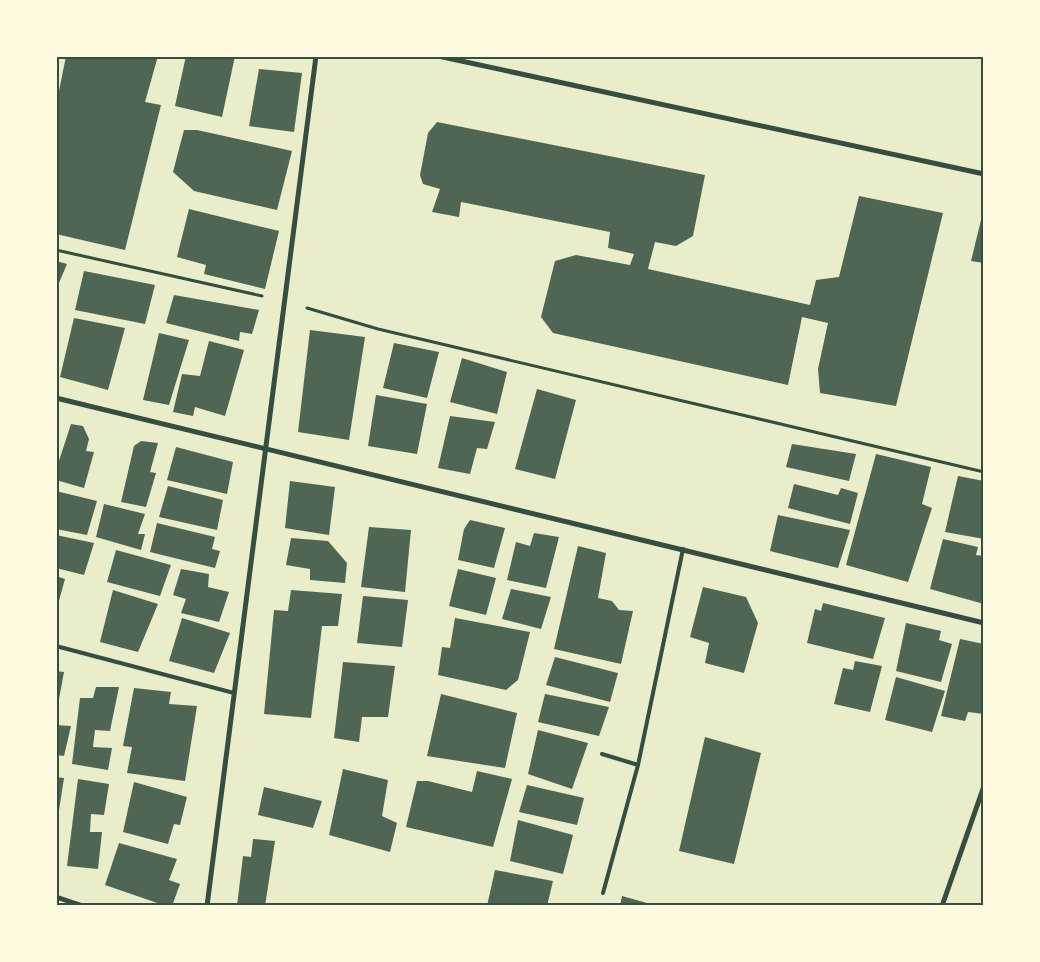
<svg xmlns="http://www.w3.org/2000/svg" width="1040" height="962" viewBox="0 0 1040 962" font-family="Overpass,sans-serif">
	<style>
		.building { fill: #4f6655 }
		.lines { fill: none; stroke-linecap: round; stroke-linejoin: round }
		.path { stroke: #344e41; stroke-width: 3 }
		.service { stroke: #344e41; stroke-width: 4 }
		.minor { stroke: #344e41; stroke-width: 5 }
		.neatline { fill: none; stroke: #344e41; stroke-width: 2 }
	</style>
	<rect width="100%" height="100%" fill="#e9edc9"/>
	<g class="building">
		<polygon points="66,56 158,56 145,102 161,105 125,250 56,234 56,185 59,175 56,174 56,91 59,91"/>
		<polygon points="186,56 235,56 222,117 175,106"/>
		<polygon points="259,69 302,73 294,132 249,126"/>
		<polygon points="437,122 705,175 693,236 676,246 655,242 648,269 810,305 816,280 839,277 859,196 943,213 896,406 820,393 818,369 828,323 802,317 788,385 553,333 541,317 555,261 576,255 630,265 634,254 608,248 610,232 461,202 459,217 432,212 440,189 423,184 420,175 428,133"/>
		<polygon points="184,130 197,130 292,151 277,210 194,191 173,172"/>
		<polygon points="189,209 279,231 265,289 204,274 206,265 177,257"/>
		<polygon points="983,212 984,212 984,263 971,261"/>
		<polygon points="56,261 67,264 56,290"/>
		<polygon points="84,271 155,285 145,324 75,310"/>
		<polygon points="174,295 259,310 252,334 240,332 239,341 166,323"/>
		<polygon points="74,318 125,328 108,390 60,377"/>
		<polygon points="310,330 365,337 349,440 298,432"/>
		<polygon points="159,333 189,340 169,405 143,400"/>
		<polygon points="209,341 244,350 225,416 195,407 193,416 173,412 182,374 200,376"/>
		<polygon points="394,343 439,352 427,398 383,388"/>
		<polygon points="462,358 507,372 497,414 450,402"/>
		<polygon points="537,389 576,400 555,479 515,469"/>
		<polygon points="376,395 427,404 417,454 368,446"/>
		<polygon points="450,416 495,422 487,449 477,448 470,474 438,468"/>
		<polygon points="71,424 83,426 89,439 86,451 94,452 84,488 56,480 56,470"/>
		<polygon points="141,441 158,443 150,472 156,473 146,507 121,502 134,446"/>
		<polygon points="792,444 856,454 849,481 786,467"/>
		<polygon points="176,447 233,462 227,494 167,480"/>
		<polygon points="876,454 931,467 922,504 932,508 908,582 846,565"/>
		<polygon points="958,476 984,481 984,539 945,532"/>
		<polygon points="290,481 335,487 329,535 285,528"/>
		<polygon points="794,484 838,495 841,488 858,493 850,524 788,508"/>
		<polygon points="168,486 223,500 217,530 159,517"/>
		<polygon points="56,491 97,501 87,535 56,529"/>
		<polygon points="104,504 145,514 138,534 145,534 141,550 96,537"/>
		<polygon points="778,515 850,530 838,568 770,551"/>
		<polygon points="470,520 505,528 494,568 458,560 464,529"/>
		<polygon points="157,523 215,537 212,549 220,551 215,568 150,552"/>
		<polygon points="369,527 411,530 405,592 361,587"/>
		<polygon points="534,533 559,537 546,588 507,580 516,542 530,546"/>
		<polygon points="56,535 94,543 84,575 56,568"/>
		<polygon points="291,538 328,541 347,563 345,583 310,580 310,569 286,565"/>
		<polygon points="943,539 978,547 976,555 984,556 984,604 930,589"/>
		<polygon points="578,546 606,553 598,598 612,601 619,610 633,611 621,664 554,649"/>
		<polygon points="116,550 171,565 160,596 107,582"/>
		<polygon points="181,569 209,574 208,587 229,592 219,622 181,613 186,599 173,595"/>
		<polygon points="458,569 496,578 486,615 449,606"/>
		<polygon points="56,576 65,579 57,608 56,607"/>
		<polygon points="703,587 746,597 758,623 744,673 705,663 709,643 690,637"/>
		<polygon points="511,589 551,597 541,629 502,619"/>
		<polygon points="113,590 158,604 138,652 100,642"/>
		<polygon points="291,590 342,594 338,626 322,626 311,718 264,714 274,610 288,611"/>
		<polygon points="363,596 408,600 402,647 357,643"/>
		<polygon points="823,603 885,618 873,659 807,643 815,609 821,611"/>
		<polygon points="182,618 230,633 214,673 169,661"/>
		<polygon points="455,618 530,632 518,680 506,690 438,675 442,647 450,648"/>
		<polygon points="906,623 941,631 939,640 952,644 941,682 896,671"/>
		<polygon points="960,639 984,644 984,714 968,712 965,721 941,716"/>
		<polygon points="555,657 618,673 610,702 546,685"/>
		<polygon points="855,661 882,666 870,712 834,704 843,668 853,670"/>
		<polygon points="343,662 395,666 388,717 362,717 359,742 334,738"/>
		<polygon points="56,671 64,672 57,710 56,710"/>
		<polygon points="896,677 945,691 932,732 885,720"/>
		<polygon points="96,687 119,687 110,731 95,730 93,747 112,748 108,770 72,764 80,698 93,698"/>
		<polygon points="134,688 171,692 169,704 197,706 185,781 127,773 132,747 123,746"/>
		<polygon points="441,694 517,713 505,768 427,756"/>
		<polygon points="545,694 609,707 599,736 538,722"/>
		<polygon points="56,725 71,726 64,756 56,755"/>
		<polygon points="538,730 588,743 572,789 528,774"/>
		<polygon points="705,737 761,753 734,864 679,851"/>
		<polygon points="343,769 388,780 382,816 397,823 390,852 329,835"/>
		<polygon points="477,771 512,779 493,847 406,827 417,781 428,781 472,792"/>
		<polygon points="56,777 64,778 57,823 56,823"/>
		<polygon points="78,779 109,784 104,815 91,814 90,832 102,832 98,869 67,866"/>
		<polygon points="134,782 187,797 180,825 174,824 168,844 123,832"/>
		<polygon points="527,785 584,798 577,825 519,812"/>
		<polygon points="264,787 322,801 313,828 258,815"/>
		<polygon points="518,820 573,835 563,874 510,861"/>
		<polygon points="253,839 275,841 265,906 237,906 243,856 251,857"/>
		<polygon points="119,843 177,859 169,880 180,884 172,906 166,906 105,885"/>
		<polygon points="495,870 553,881 547,906 487,906"/>
		<polygon points="622,896 654,905 654,906 620,906"/>
	</g>
	<g class="lines">
		<g class="path">
			<polyline points="56,250 262,296"/>
			<polyline points="307,308 378,329 984,472"/>
		</g>
		<g class="service">
			<polyline points="56,646 234,693"/>
			<polyline points="602,754 638,765"/>
			<polyline points="603,893 638,765 683,549"/>
		</g>
		<g class="minor">
			<polyline points="438,56 984,174"/>
			<polyline points="56,398 984,623"/>
			<polyline points="56,897 83,906"/>
			<polyline points="207,906 316,56"/>
			<polyline points="942,906 984,786"/>
		</g>
	</g>
	<rect width="1040" height="962" fill="none" stroke="#fefae0" stroke-width="115"/>
	<rect x="58" y="58" width="924" height="846" class="neatline"/>
</svg>
